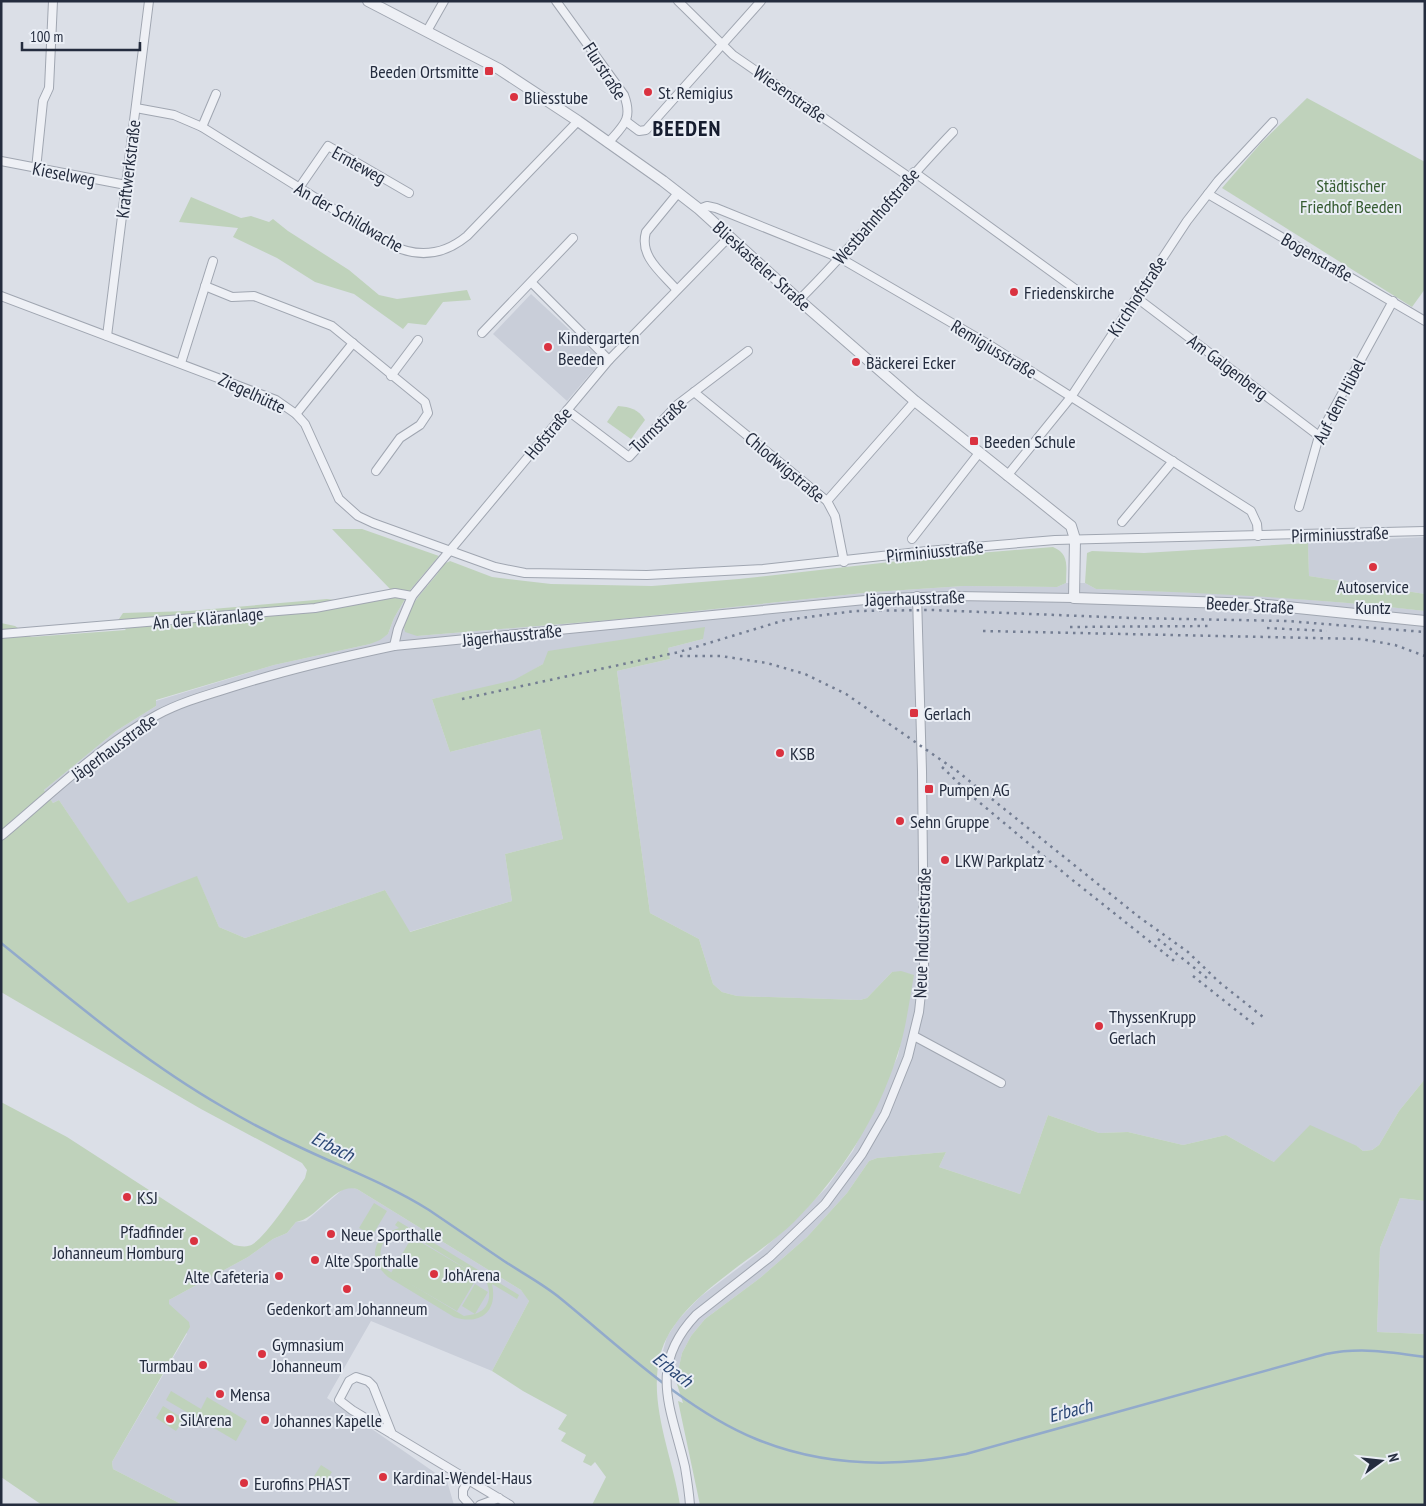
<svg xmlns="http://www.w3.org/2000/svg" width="1426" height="1506" viewBox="0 0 1426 1506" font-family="'PT Sans Narrow',sans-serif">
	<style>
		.built { fill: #c9ced9 }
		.green { fill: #bfd2bb; fill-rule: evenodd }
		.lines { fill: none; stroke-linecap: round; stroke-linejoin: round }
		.stream { stroke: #92aacb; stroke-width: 2.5 }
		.minor-casing { stroke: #a0a6b1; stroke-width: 10 }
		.tertiary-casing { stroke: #a0a6b1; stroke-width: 12 }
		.minor { stroke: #eef0f5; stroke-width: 8 }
		.tertiary { stroke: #eef0f5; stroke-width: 10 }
		.rail { stroke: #737d92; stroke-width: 2.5; stroke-dasharray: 2.5 5; stroke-linecap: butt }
		.poi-dot { fill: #da3240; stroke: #eaeef5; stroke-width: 2 }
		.labels { text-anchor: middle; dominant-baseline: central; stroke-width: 4; stroke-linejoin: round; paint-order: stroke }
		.poi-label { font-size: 18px; fill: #242c3e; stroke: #eaeef5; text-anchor: start }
		.street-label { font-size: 18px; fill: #242c3e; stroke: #eaeef5 }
		.park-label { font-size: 18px; fill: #355b30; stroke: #eaeef5 }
		.water-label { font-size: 19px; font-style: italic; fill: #2b4775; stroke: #eaeef5 }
		.district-label { font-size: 22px; font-weight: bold; letter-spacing: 1px; fill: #161d2f; stroke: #eaeef5 }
	</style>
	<rect width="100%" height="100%" fill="#dbdfe7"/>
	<g class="built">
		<polygon points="531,294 602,360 567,401 493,334"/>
		<polygon points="1425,537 1425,594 1309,576 1308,543"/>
		<polygon points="417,580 428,587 405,617 417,636 611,620 873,592 964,586 1057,587 1066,583 1085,583 1096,589 1237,594 1373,605 1425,611 1425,1079 1399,1111 1379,1145 1372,1150 1363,1151 1357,1146 1274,1162 1226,1135 1183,1145 1128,1132 1099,1133 1048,1115 1020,1194 939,1167 946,1152 877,1158 869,1161 847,1193 807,1237 760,1278 705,1319 691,1336 682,1353 676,1381 658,1368 667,1337 678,1320 700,1297 761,1251 793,1222 827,1187 853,1151 898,1056 913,975 901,972 892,972 867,998 860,1000 737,996 722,992 713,984 699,939 650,913 617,671 670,659 668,648 703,639 543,664 514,681 432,699 450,752 540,729 563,839 505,854 512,901 409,932 385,890 245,938 219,927 197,877 128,904 59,800 53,803 44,790 116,731 156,706 156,701 274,665 370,644 388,634 394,618"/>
		<polygon points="349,1187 357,1189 521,1290 527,1297 529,1301 492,1371 371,1321 327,1398 447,1481 454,1505 183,1505 113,1469 112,1462 187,1334 168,1304 169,1300 248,1257 273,1239 287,1233 296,1222 306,1221 342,1190"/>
		<polygon points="1400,1198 1425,1201 1425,1334 1377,1332 1380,1248"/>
	</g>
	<g class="green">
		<polygon points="1307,98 1425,162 1425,289 1412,307 1222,188 1261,143"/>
		<polygon points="191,197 241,218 251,216 269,222 273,219 288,231 349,270 379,295 397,299 467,290 471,300 443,302 426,325 408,323 403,329 354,294 315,282 277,258 233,237 238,228 179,222"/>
		<path d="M 618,406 C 630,407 638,409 645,420 L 631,439 L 607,422 Z"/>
		<path d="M 332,529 L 362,529 L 439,556 L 411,589 L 394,618 L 388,634 L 380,640 L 370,644 L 274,665 L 156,700 L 156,706 L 116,731 L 44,790 L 53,803 L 59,800 L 128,903 L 197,876 L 219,927 L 245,938 L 385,890 L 410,932 L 512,901 L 505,854 L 563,839 L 540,729 L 450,752 L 432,699 L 514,680 L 543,664 L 548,651 L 705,627 L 703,639 L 668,648 L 670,659 L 617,671 L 650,913 L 699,939 L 713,984 L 722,992 L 737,996 L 860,1000 L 867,998 L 892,972 L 901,971 L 914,975 C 909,1002 906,1030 897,1056 C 877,1119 841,1175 794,1222 C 753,1262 674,1299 660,1356 C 648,1405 673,1457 680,1505 L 592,1505 L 606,1477 L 595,1462 L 591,1466 L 583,1462 L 586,1455 L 561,1441 L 566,1433 L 558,1429 L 567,1415 L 523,1391 L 492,1371 L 529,1301 L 521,1290 L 357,1189 C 334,1183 318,1219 296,1222 L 287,1233 L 273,1239 L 248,1257 L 169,1300 L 169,1304 L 189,1322 L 190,1327 L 112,1462 L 113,1469 L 183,1505 L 42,1505 L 1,1477 L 1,1102 L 67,1137 L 234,1245 C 240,1246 247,1248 253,1244 C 267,1235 294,1194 305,1178 L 307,1170 L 302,1163 L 201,1109 L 1,992 L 1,623 L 15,626 L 31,637 L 126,630 L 117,622 L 123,613 L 189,611 L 327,599 L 342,601 L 391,590 Z"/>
		<path d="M 1308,543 L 1309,576 L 1425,594 L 1425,611 C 1316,598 1206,593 1096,589 L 1085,583 L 1087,553 L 1092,551 L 1144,553 Z"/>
		<path d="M 1053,547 C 1070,554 1066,567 1066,583 L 1057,587 L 964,586 L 873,592 L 611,620 L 417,636 L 405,632 C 398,612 434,582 444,564 L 450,561 L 492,577 L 551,584 L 652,586 L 739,579 L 943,556 Z"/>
		<polygon points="1425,1079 1425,1201 1400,1198 1380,1248 1377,1332 1425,1334 1425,1505 700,1505 678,1401 683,1403 676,1381 682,1353 691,1336 705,1319 760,1278 807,1237 847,1193 869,1161 877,1158 946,1152 939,1167 1020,1194 1048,1115 1099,1133 1128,1132 1183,1145 1226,1135 1274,1162 1310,1125 1357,1146 1363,1151 1372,1150 1379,1145 1399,1111"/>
		<polygon points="374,1203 387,1211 372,1236 359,1228"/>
		<path d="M 398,1221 L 519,1295 L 517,1299 L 492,1284 C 498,1311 481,1326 454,1317 L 388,1277 C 367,1259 372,1236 399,1228 L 395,1225 ZM 398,1233 L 413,1236 L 486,1281 C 492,1294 490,1309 475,1314 L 488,1292 L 475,1284 L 462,1306 L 475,1314 L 464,1316 L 384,1268 C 377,1252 380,1239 398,1233 Z"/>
		<polygon points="412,1237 478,1276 457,1311 391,1273"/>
		<polygon points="171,1391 201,1409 207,1397 247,1421 236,1441 166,1400"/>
		<polygon points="163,1406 184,1419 176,1431 156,1418"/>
		<polygon points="321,1465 332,1472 322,1488 311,1481"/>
	</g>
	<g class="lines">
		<path class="stream" d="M 1,943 C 73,1001 143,1061 223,1107 C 250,1123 279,1138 308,1151 C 349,1170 391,1186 429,1210 C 454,1227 479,1244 504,1261 C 522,1273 543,1284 560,1298 C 619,1346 685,1410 756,1439 C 824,1467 894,1468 966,1454 L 1326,1354 C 1360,1347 1391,1352 1425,1357"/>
		<g class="minor-casing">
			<g id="minor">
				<path d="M 556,1 L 624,95 C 633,119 624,125 608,143"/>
				<polyline points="678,1 733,55 909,177"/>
				<polyline points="427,31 444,1"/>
				<path d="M 136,108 L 174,115 L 202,127 L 391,245 C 418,258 444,255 467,236 L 578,121"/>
				<polyline points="627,122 639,131 646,130 761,1"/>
				<polyline points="202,127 216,94"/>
				<polyline points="1,161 126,185"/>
				<polyline points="36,169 43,101 49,88 53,1"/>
				<polyline points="914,172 1078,291"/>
				<polyline points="299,188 328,146 409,193"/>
				<polyline points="1208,194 1425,321"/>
				<polyline points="699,209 707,206 716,208 840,258 988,344 1251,511 1257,524 1258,536"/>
				<polyline points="532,283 609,360"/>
				<polyline points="205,286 232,297 254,296 332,326 425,402 428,413 420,425 400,438 376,471"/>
				<path d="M 676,289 C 661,272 639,256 646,232 L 678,193"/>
				<polyline points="1,296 276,400 296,414 305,424 339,499 358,516 373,523 495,567 525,573 647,575 763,569 927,551 1055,540 1425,531"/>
				<polyline points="1137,298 1319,436"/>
				<path d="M 799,300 C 853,247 900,187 953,132"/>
				<polyline points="482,333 573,238"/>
				<polyline points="107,336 149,1"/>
				<polyline points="181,363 213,261"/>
				<polyline points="391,376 418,340"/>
				<polyline points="694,392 827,501 835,516 844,562"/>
				<polyline points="567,410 629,457 677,405 748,351"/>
				<polyline points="296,414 353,343"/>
				<polyline points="1007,476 1071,397 1187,221 1218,181 1273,122"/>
				<polyline points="827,501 915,401"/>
				<polyline points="1299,507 1319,436 1393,301"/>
				<polyline points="1122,522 1173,461"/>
				<polyline points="912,539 979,453"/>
				<polyline points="1,634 315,608 395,593 412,596"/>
				<polyline points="394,646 398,629 412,596 609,360 729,237"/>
				<path d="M 1,836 C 49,796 102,744 157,715 C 183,701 211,694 239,685 C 290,669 342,657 394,646 L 886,598 L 955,596 L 1074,598"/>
				<polyline points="914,1036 1001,1083"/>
				<polyline points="392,1434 373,1386 368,1381 356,1377 349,1381 339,1400 352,1410 510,1505"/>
				<polyline points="468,1481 463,1490 463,1497 470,1505"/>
				<polyline points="480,1505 499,1498"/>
				<path d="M 690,1505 C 689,1492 687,1479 685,1467 C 671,1407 647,1367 696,1315 L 770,1257 L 825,1204 L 862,1154 L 885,1114 L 908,1057 L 919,1012 L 924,965 L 922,771 L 917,596"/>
			</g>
		</g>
		<g class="tertiary-casing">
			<polyline id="tertiary" points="368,1 499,69 578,121 663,181 699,209 799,300 915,401 1071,526 1075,539 1074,598 1257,604 1425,621"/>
		</g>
		<use href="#minor" class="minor"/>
		<use href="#tertiary" class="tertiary"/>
		<g class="rail">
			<polyline points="1070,627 1210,626"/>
			<polyline points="1267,628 1327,631"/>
			<polyline points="983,631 1361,639 1395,645 1425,656"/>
			<polyline points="680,656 720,656 767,663 805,674 846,694 957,771 1139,917 1188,952 1219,982 1263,1017"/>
			<polyline points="462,699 679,652 785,620 855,611 932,610 1132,618 1287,621 1425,632"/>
			<polyline points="942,767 973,797 1070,878 1178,964"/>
			<polyline points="1158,939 1207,978"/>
			<polyline points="1193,976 1256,1026"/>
		</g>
	</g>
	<g class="poi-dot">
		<rect x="484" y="66" width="10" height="10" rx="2.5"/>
		<circle cx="648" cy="92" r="5"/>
		<circle cx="514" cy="97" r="5"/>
		<circle cx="1014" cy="292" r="5"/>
		<circle cx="548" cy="347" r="5"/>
		<circle cx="856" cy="362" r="5"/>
		<rect x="969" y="436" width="10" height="10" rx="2.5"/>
		<circle cx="1373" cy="567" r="5"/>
		<rect x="909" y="708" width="10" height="10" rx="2.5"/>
		<circle cx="780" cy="753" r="5"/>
		<rect x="924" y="784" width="10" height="10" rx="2.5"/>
		<circle cx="900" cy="821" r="5"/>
		<circle cx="945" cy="860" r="5"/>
		<circle cx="1099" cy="1026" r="5"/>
		<circle cx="127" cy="1197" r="5"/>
		<circle cx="331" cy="1234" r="5"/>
		<circle cx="194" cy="1241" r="5"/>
		<circle cx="315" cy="1260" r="5"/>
		<circle cx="434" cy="1274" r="5"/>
		<circle cx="279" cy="1276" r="5"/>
		<circle cx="347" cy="1289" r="5"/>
		<circle cx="262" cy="1354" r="5"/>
		<circle cx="203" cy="1365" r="5"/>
		<circle cx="220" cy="1394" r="5"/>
		<circle cx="170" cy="1419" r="5"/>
		<circle cx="265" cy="1420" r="5"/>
		<circle cx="383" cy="1477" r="5"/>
		<circle cx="244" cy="1483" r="5"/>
	</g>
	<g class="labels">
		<g class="poi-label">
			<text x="479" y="71" text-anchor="end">Beeden Ortsmitte</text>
			<text x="658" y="92">St. Remigius</text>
			<text x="524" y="97">Bliesstube</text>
			<text x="1024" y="292">Friedenskirche</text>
			<text x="558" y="337">Kindergarten<tspan x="558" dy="21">Beeden</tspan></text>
			<text x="866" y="362">Bäckerei Ecker</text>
			<text x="984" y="441">Beeden Schule</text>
			<text x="1373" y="586" text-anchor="middle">Autoservice<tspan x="1373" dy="21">Kuntz</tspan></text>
			<text x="924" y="713">Gerlach</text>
			<text x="790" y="753">KSB</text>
			<text x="939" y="789">Pumpen AG</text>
			<text x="910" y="821">Sehn Gruppe</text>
			<text x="955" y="860">LKW Parkplatz</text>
			<text x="1109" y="1016">ThyssenKrupp<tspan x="1109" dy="21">Gerlach</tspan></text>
			<text x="137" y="1197">KSJ</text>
			<text x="184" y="1231" text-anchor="end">Pfadfinder<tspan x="184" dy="21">Johanneum Homburg</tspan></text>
			<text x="341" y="1234">Neue Sporthalle</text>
			<text x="325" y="1260">Alte Sporthalle</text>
			<text x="444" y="1274">JohArena</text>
			<text x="269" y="1276" text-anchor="end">Alte Cafeteria</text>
			<text x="347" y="1308" text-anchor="middle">Gedenkort am Johanneum</text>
			<text x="272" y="1344">Gymnasium<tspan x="272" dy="21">Johanneum</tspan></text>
			<text x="193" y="1365" text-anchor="end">Turmbau</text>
			<text x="230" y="1394">Mensa</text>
			<text x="180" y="1419">SilArena</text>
			<text x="275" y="1420">Johannes Kapelle</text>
			<text x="393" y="1477">Kardinal-Wendel-Haus</text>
			<text x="254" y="1483">Eurofins PHAST</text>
		</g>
		<g class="street-label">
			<text transform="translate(605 71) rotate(57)">Flurstraße</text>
			<text transform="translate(790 94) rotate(35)">Wiesenstraße</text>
			<text transform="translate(359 165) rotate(29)">Ernteweg</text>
			<text transform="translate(128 169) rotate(-83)">Kraftwerkstraße</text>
			<text transform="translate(64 174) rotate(11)">Kieselweg</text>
			<text transform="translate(876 216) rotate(-49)">Westbahnhofstraße</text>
			<text transform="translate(349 217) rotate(30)">An der Schildwache</text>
			<text transform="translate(1317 257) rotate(30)">Bogenstraße</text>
			<text transform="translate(762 266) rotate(42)">Blieskasteler Straße</text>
			<text transform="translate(1137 296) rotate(-57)">Kirchhofstraße</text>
			<text transform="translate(994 349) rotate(31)">Remigiusstraße</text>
			<text transform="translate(1228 367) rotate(37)">Am Galgenberg</text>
			<text transform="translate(252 393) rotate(25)">Ziegelhütte</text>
			<text transform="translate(1339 401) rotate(-63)">Auf dem Hübel</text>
			<text transform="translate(658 425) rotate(-44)">Turmstraße</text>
			<text transform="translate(548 433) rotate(-50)">Hofstraße</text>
			<text transform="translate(785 467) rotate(40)">Chlodwigstraße</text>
			<text transform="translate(1340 534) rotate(-2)">Pirminiusstraße</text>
			<text transform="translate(935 551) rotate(-6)">Pirminiusstraße</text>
			<text transform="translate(915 598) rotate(-2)">Jägerhausstraße</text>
			<text transform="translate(1250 605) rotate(3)">Beeder Straße</text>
			<text transform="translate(208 618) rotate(-5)">An der Kläranlage</text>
			<text transform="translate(512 635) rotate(-6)">Jägerhausstraße</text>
			<text transform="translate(114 747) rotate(-36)">Jägerhausstraße</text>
			<text transform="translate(922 933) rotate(-88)">Neue Industriestraße</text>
		</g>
		<g class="park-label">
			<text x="1351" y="185">Städtischer<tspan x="1351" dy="21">Friedhof Beeden</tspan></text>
		</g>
		<g class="water-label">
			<text transform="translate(333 1146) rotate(26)">Erbach</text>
			<text transform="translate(673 1369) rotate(38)">Erbach</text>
			<text transform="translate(1070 1410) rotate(-15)">Erbach</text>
		</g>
		<g class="district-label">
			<text x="687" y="128">BEEDEN</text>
		</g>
	</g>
	<rect width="1426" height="1506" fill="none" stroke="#242c3e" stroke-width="5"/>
	<g transform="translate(1381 1461) rotate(75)" stroke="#eaeef5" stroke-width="4" paint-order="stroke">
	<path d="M0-4L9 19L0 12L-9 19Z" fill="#242c3e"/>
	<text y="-8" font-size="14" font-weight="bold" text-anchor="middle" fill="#242c3e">N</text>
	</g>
	<path d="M22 42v8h118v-8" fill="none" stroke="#242c3e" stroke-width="2.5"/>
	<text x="30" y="42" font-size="15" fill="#242c3e" stroke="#eaeef5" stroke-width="4" paint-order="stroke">100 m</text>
</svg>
